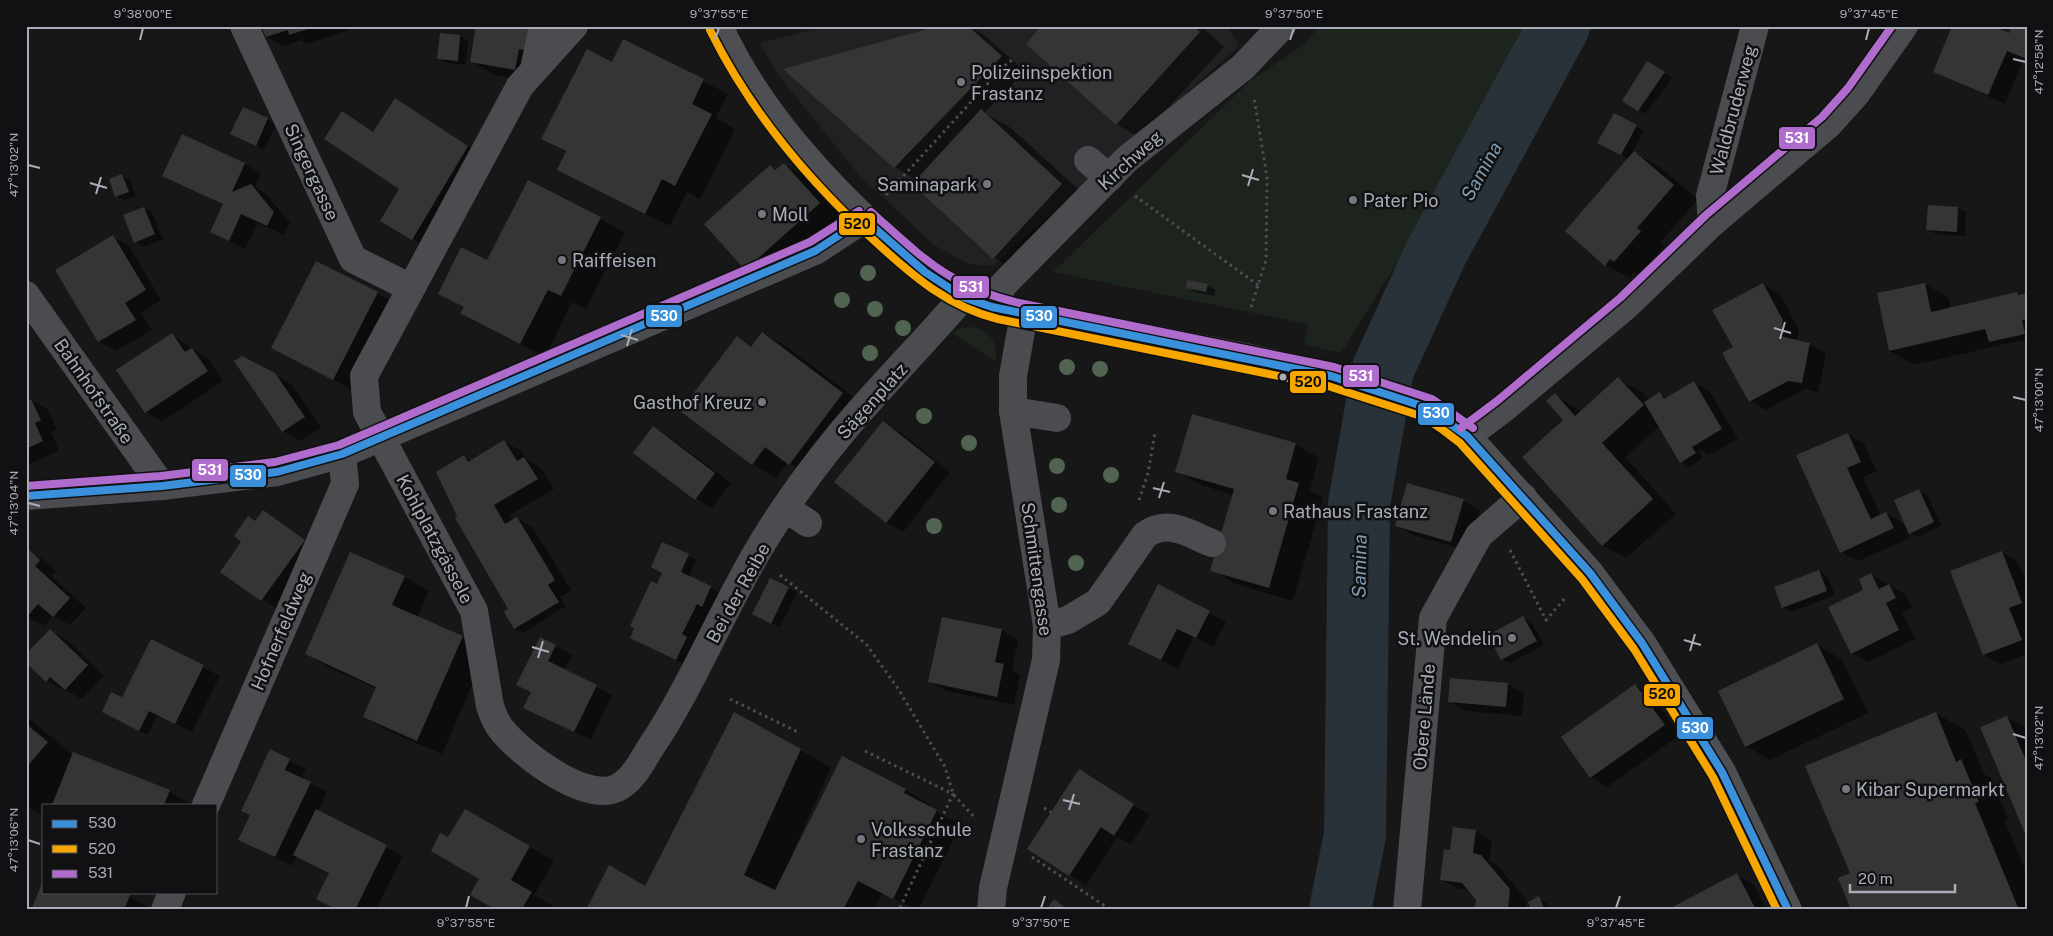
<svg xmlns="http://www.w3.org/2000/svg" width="2053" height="936" viewBox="0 0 2053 936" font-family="'Public Sans',sans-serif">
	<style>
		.built { fill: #212123 }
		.green { fill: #1d241e }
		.shadow { fill: #0007 }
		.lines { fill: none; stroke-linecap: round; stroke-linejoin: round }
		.river { stroke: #2a3239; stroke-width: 62 }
		.building { fill: #353536 }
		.path { stroke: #4d4e52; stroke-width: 3; stroke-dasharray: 2.5 4; stroke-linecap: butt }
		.minor { stroke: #4b4c50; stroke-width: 28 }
		.major { stroke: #4d4f52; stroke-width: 28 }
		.bus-1-casing { stroke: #111113; stroke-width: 11 }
		.bus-2-casing { stroke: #111113; stroke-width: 11 }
		.bus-3-casing { stroke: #111113; stroke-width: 11 }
		.bus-1 { stroke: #3a90db; stroke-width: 8 }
		.bus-2 { stroke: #f7a600; stroke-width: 8 }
		.bus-3 { stroke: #b06ccc; stroke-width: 8 }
		.tree { fill: #506451 }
		.ticks { fill: none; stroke: #a8adb8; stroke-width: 2 }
		.poi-dot { fill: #757880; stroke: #111113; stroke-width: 2 }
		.bus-dot { fill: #a8adb8; stroke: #111113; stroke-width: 2 }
		.labels { text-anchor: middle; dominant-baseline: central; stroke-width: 5; stroke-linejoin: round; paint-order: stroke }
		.poi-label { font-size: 18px; fill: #a8adb8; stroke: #111113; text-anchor: start }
		.street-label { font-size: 18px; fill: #a8adb8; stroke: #111113 }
		.water-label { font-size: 19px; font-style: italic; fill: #7f9bb3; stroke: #111113 }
		.line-badge { stroke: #111113; stroke-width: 2 }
		.badge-label { font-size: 14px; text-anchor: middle; font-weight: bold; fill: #fff }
		.pale-badge-label { font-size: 14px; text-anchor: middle; font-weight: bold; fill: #111 }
		.neatline { fill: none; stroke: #a8adb8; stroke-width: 2 }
		.ticks-label { font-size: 12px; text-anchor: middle; fill: #a8adb8 }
	</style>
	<rect width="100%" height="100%" fill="#171717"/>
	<polygon class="built" points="827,26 1228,26 1239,46 993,266 969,264 934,245 859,175 776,72 760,43"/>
	<g class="green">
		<polygon points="1320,26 1523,26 1427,215 1341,353 1304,344 1308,324 1053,272 1250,81 1302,46"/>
		<path d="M 970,327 C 992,329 996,343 996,362 L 952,333 L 959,329 Z"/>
	</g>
	<g class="shadow">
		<polygon points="262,26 359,26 307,44 301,40 284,46 267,37"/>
		<polygon points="474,26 557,26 539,83 495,75 471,61 477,28"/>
		<polygon points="943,26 969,26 985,36 1025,71 984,113 1011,128 1092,202 1024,275 994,258 917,180 895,167"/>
		<polygon points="1043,26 1201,26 1224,47 1140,138 1116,124"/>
		<polygon points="2027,26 2027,59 2024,58 2005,104 1934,71"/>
		<polygon points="460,36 468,41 466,65 447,63 438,58"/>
		<polygon points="624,41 728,94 716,118 735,129 700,199 687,192 670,226 583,183 567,153 543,139 612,63"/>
		<polygon points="1647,62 1672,78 1646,114 1623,100"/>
		<polygon points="396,100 491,161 437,253 382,220 401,188 373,133"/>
		<polygon points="244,108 276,124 264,150 240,138"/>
		<polygon points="1614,114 1644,131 1633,152 1658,166 1698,199 1661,242 1664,246 1639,275 1634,273 1630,278 1605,265 1629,159 1599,142"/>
		<polygon points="245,164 261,173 255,187 267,195 290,223 284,235 258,223 245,249 211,232 224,205 164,175"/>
		<polygon points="784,164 808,178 843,218 770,283 706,224 771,167 777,170"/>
		<polygon points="122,176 130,180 136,196 124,200 116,196"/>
		<polygon points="528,182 625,232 586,309 572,302 545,357 462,313 465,308 439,293 488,262"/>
		<polygon points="1929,206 1958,208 1966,212 1965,236 1936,234 1928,229"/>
		<polygon points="144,208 152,213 163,239 143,247 135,242"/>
		<polygon points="113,237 129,246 161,300 141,313 152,330 116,351 99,342 57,270"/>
		<polygon points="1763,284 1780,294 1799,330 1797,341 1810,344 1826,354 1818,392 1805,389 1766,410 1750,401 1734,348"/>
		<polygon points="1925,284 1949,298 1951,308 2017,293 2021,295 2027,294 2027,339 1914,365 1890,351"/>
		<polygon points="1208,286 1216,290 1214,296 1195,292 1187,287"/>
		<polygon points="377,293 401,307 358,393 273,348"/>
		<polygon points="763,333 787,347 867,407 814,478 788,463 776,478 752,464 737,338 753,347"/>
		<polygon points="172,335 208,359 223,381 162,422 146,412"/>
		<polygon points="236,362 274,374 291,384 321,427 300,441 283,431"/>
		<polygon points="1618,379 1643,393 1649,400 1660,394 1667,398 1694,383 1710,392 1738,439 1709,455 1698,449 1703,458 1689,467 1681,462 1660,426 1625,457 1676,514 1626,558 1602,545 1555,395 1582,412"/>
		<polygon points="26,396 48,410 57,430 51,432 59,451 26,465"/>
		<polygon points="884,423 900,432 950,472 903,532 886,522"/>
		<polygon points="654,428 670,437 731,483 712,508 695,498"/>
		<polygon points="1848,434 1864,444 1877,471 1863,477 1881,516 1886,513 1903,523 1910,538 1858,561 1841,552"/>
		<polygon points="504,442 521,451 526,459 541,468 554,489 510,515 513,520 517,518 533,528 571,590 560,597 566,606 523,633 515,628 508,608 470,545 438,472 464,457 472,461"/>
		<polygon points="1295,444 1319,458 1310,490 1323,498 1293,601 1236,584 1212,570 1233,495 1201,485 1177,471"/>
		<polygon points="1918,490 1927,495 1942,526 1918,537 1910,533"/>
		<polygon points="1463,501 1480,510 1468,551 1413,535 1396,525"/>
		<polygon points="263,512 321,550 279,610 221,572"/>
		<polygon points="663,544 696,560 689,577 727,596 693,669 632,637 664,573"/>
		<polygon points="29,552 46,561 56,571 51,576 86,608 70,625 53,616 44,626 27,616"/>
		<polygon points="2002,552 2018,562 2027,583 2027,617 2025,618 2027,654 2000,664 1984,655"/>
		<polygon points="350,554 405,577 429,591 417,617 463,637 487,651 442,754 388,731 364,717 377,689 330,668 306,654"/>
		<polygon points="1819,571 1827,576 1835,595 1791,612 1783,607"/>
		<polygon points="1871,574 1906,595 1912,607 1902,613 1915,639 1869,662 1852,653"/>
		<polygon points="771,579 797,593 780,627 762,619"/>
		<polygon points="1159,586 1226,622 1213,647 1194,637 1178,669 1129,643"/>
		<polygon points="943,618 1002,630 1018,640 1012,670 1020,675 1014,705 946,691 929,681"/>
		<polygon points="1523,618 1531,622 1544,645 1510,663 1502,659"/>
		<polygon points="50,631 67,640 104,676 82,699 46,681 26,662"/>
		<polygon points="151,641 220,676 192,732 157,715 148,735 111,717"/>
		<polygon points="1817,645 1841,659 1868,713 1770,760 1746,746"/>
		<polygon points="555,646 572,655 564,670 612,695 591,740 525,707"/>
		<polygon points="1508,684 1524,694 1522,716 1466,711 1450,702"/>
		<polygon points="1636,686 1652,695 1680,735 1607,787 1591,777"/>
		<polygon points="1936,713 1966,731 1984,774 1991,778 2008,819 2005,821 2027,874 2027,910 1852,910 1851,874"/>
		<polygon points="26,716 73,755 169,791 192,805 44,805 44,816 26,806"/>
		<polygon points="2007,717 2027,729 2027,835"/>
		<polygon points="800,750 831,767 792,854 794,855 842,758 906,790 930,804 928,807 961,825 918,910 882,893 874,910 588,910 646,888"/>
		<polygon points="271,751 306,769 302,779 327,792 318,811 403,856 376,910 337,910 330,874 297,856 292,866 240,840 251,816 243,811"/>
		<polygon points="1095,780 1150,815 1131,844 1117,837 1086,885 1029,849"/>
		<polygon points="465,810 554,861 534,895 555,907 553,910 499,910 481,879 448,839"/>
		<polygon points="1475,831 1492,841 1489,861 1498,866 1527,900 1525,910 1476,910 1477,899 1470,890 1458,889 1441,879 1451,852"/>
		<polygon points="1737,875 1754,884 1767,910 1670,910"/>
		<polygon points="44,892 129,896 146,906 144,910 33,910"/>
		<polygon points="1539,898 1547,903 1550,910 1534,910"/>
	</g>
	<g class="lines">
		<polyline class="river" points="1340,910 1355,835 1359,504 1383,369 1436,253 1559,26"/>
	</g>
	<g class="building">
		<polygon points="261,26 314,26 314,27 289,35 288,30 266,37"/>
		<polygon points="476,26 530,26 525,50 519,49 515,70 470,62"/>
		<polygon points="938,26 968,26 1002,56 894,168 783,69"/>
		<polygon points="1041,26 1194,26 1200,32 1116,125 1026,44"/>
		<polygon points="1952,26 1993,26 2009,33 2012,26 2027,26 2027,59 2007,51 1988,95 1933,72"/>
		<polygon points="440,33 460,35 458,61 437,59"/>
		<polygon points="623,39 704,79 692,104 712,114 675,186 662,179 645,214 557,170 566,151 541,139 587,49 612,62"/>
		<polygon points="1647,61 1665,72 1638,111 1622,101"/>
		<polygon points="395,98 468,146 412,240 380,221 399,189 324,139 342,111 373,132"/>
		<polygon points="243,107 268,118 256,146 230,134"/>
		<polygon points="981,109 1062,184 993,259 912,184"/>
		<polygon points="1614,113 1637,125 1621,155 1597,143"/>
		<polygon points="182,134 245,163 232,192 251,184 274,212 267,226 241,214 229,241 210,232 223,204 162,176"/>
		<polygon points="1634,151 1674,185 1637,228 1641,231 1614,262 1610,259 1605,266 1565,231"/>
		<polygon points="784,163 820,203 745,270 704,224 770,165 775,170"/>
		<polygon points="122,174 129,192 115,197 109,179"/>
		<polygon points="528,180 601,217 561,296 548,290 520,344 460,313 464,307 438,294 461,247 487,260"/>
		<polygon points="1928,205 1958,207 1957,232 1926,230"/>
		<polygon points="144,207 155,234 134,243 123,215"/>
		<polygon points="113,235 146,290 125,303 136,320 98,342 55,270"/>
		<polygon points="316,261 378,292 333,380 271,348"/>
		<polygon points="1187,280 1208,284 1206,292 1186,288"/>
		<polygon points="1763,283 1783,320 1780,336 1810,343 1802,383 1788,381 1749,402 1722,353 1733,347 1712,310"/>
		<polygon points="1925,283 1931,312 2017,292 2018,295 2027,293 2027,319 2022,320 2025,334 1989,342 1985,329 1889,351 1877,293"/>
		<polygon points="762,332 843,393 789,465 765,447 752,465 680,411 737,336 751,347"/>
		<polygon points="172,333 185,352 192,348 208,371 145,413 116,370"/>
		<polygon points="242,356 275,373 305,417 282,432 234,361"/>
		<polygon points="1618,377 1644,405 1602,443 1653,499 1602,546 1522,457 1563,420 1546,401 1555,393 1575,416"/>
		<polygon points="1694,381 1722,429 1692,447 1696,453 1680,463 1644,402 1660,392 1664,399"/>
		<polygon points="31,399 41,420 35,423 43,441 26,449 26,401"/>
		<polygon points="1192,414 1296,443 1286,479 1299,483 1269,588 1210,571 1234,489 1175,472"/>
		<polygon points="883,421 935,462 886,523 834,482"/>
		<polygon points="653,426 715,473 695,500 633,453"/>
		<polygon points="1848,433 1861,462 1847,468 1871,519 1886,512 1894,528 1840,553 1796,455"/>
		<polygon points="504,440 517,461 524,457 538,479 494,505 505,524 517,517 555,580 548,585 559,602 514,629 504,612 508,609 455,518 457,516 436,472 464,455 468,462"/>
		<polygon points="1407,483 1464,499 1451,542 1395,526"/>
		<polygon points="1919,489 1934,522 1909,534 1894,500"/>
		<polygon points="263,510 305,540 261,601 220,572 241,542 234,536 248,516 255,521"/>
		<polygon points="662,542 689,554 681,572 711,586 702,607 697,604 682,634 687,637 676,660 630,638 634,628 630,626 651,581 657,584 662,573 651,567"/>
		<polygon points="29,550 40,560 35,566 70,598 53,617 38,604 26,618 26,553"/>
		<polygon points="2002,551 2022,603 2009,608 2022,640 1983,655 1950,571"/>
		<polygon points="350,552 405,576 392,605 463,636 417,741 363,717 376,687 305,654"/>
		<polygon points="1819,570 1827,591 1782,608 1774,587"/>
		<polygon points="1871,573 1879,589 1889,584 1896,598 1886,603 1899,630 1851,654 1828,607 1863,590 1859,579"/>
		<polygon points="770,578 789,587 771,624 752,614"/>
		<polygon points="1158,584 1210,611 1196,638 1177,629 1161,660 1128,644"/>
		<polygon points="1523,616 1537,641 1501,660 1488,635"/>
		<polygon points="942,617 1002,629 995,662 1004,664 997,697 928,682"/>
		<polygon points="50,629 88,665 65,690 50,677 46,682 26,663 29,657 26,654"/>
		<polygon points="540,637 556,645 548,661 597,685 574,732 523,708 531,692 516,685"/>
		<polygon points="151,639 204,665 175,724 149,711 139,731 102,712 111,692 122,697"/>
		<polygon points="1817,643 1844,699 1745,747 1718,691"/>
		<polygon points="1450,678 1508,683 1506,707 1448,702"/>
		<polygon points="1635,684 1665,725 1590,778 1561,737"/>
		<polygon points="734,712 801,749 744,875 775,890 842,756 906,789 904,793 937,810 893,899 858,881 843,910 586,910 609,865 645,886"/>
		<polygon points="1936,712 1956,762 1961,759 1979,802 1975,803 2019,910 1851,910 1838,878 1850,873 1805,766"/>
		<polygon points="2007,716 2027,763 2027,838 1980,727"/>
		<polygon points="26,724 48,742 26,768"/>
		<polygon points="270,749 290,759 285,770 311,782 275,857 238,840 250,815 241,811"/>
		<polygon points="73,752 170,790 164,805 52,805"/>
		<polygon points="1079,769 1134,804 1114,836 1101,827 1069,876 1027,849"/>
		<polygon points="316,809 387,845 355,910 337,910 316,899 329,873 293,855"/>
		<polygon points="465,809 530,846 511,880 532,892 521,910 496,910 470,895 479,879 431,851 440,833 448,837"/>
		<polygon points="1453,827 1476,830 1473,853 1481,855 1510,889 1508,910 1474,910 1476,900 1462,883 1440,880 1444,849 1450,850"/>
		<polygon points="1737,873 1756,910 1667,910"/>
		<polygon points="44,878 44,892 123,892 130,895 124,910 31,910"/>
		<polygon points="1539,896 1545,910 1532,910 1528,902"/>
		<polygon points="1054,899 1068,910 1046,910"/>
	</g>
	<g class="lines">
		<g class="path">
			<polyline points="886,195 1003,67 1012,60"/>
			<polyline points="1135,196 1258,285"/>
			<polyline points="1251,307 1266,260 1267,177 1254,98"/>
			<polyline points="1139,500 1148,473 1155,433"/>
			<polyline points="1510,550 1546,620 1567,596"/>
			<polyline points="780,575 866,644 897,687 945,767 953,794 976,819"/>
			<polyline points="730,699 800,733"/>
			<polyline points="865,751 953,794 899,910"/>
			<polyline points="1044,808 1051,812"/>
			<polyline points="1032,857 1111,910"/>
		</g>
		<g class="minor">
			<polyline points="244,26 353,259 411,288"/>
			<path d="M 574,26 L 520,86 L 364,376 L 367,412 L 474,611 L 490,706 C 493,715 496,723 502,730 C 521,754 585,803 617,788 C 632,781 641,763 649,750 C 685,697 710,638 741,581 C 768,529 805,477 842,432 C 881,385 924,343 963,297"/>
			<polyline points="534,69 543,26"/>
			<polyline points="1088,160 1109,178"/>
			<polyline points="1712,223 1710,196 1755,26"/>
			<polyline points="26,295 162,486"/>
			<polyline points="992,307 1003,285 1127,159 1243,67 1282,26"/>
			<polyline points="1013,411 1057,418"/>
			<polyline points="1467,436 1503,409 1627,305 1712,223 1829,124 1856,94 1904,26"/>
			<polyline points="26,496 162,486 277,472 342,454 815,251 864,219"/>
			<polyline points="785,508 808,523"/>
			<path d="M 1047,626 L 1068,620 L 1098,602 L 1145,535 C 1168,518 1189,534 1212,543"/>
			<polyline points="206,805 345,484 342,454"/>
			<polyline points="165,910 172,892"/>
			<polyline points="991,910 993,888 1046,660 1047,626 1013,411 1013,376 1024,314"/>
			<polyline points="1407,910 1433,618 1479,535 1523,497"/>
		</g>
		<path class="major" d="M 719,26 C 756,109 828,188 896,247 C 916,265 938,284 962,296 C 981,306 1004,310 1024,314 L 1245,357 L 1331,376 L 1428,408 L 1449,422 L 1467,436 L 1590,573 L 1642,643 L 1722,772 L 1788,910"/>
		<g class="bus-1-casing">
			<g id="bus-1">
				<polyline points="864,219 925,272 963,297 992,307 1331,376 1428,408 1467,436 1590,573 1642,643 1722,772 1788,910"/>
				<polyline points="26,496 162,486 277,472 342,454 815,251 864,219"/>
			</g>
		</g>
		<g class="bus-2-casing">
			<path id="bus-2" d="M 710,30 C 751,113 809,182 878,244 C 914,277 949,307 998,319 L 1328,386 L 1424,417 L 1443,430 L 1460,443 L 1582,579 L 1634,649 L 1713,777 L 1777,910"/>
		</g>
		<g class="bus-3-casing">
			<g id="bus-3">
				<path d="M 871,212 C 922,257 949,287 1019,303 L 1334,367 L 1432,399 L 1473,428"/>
				<polyline points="1461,428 1497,401 1620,298 1706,215 1822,117 1848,88 1892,26"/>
				<polyline points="26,486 161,476 275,462 339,445 810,242 859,211"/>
			</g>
		</g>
		<use href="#bus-1" class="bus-1"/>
		<use href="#bus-2" class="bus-2"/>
		<use href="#bus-3" class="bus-3"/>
	</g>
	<g class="tree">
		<circle cx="868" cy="273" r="8"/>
		<circle cx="842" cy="300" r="8"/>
		<circle cx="875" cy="309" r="8"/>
		<circle cx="903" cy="328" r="8"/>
		<circle cx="870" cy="353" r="8"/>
		<circle cx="1067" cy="367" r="8"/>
		<circle cx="1100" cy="369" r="8"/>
		<circle cx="924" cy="416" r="8"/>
		<circle cx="969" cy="443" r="8"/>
		<circle cx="1057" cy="466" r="8"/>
		<circle cx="1111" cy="475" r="8"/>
		<circle cx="1059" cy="505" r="8"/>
		<circle cx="934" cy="526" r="8"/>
		<circle cx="1076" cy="563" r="8"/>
	</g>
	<path class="ticks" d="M 140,40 L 143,28M 715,40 L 719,28M 1290,40 L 1294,28M 1866,40 L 1869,28M 2013,59 L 2026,62M 28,165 L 40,168M 1242,175 L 1259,180M 90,183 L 107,188M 1248,186 L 1253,169M 96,194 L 101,177M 1774,328 L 1791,333M 621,335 L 638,340M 1780,339 L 1785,322M 627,346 L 632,329M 2013,397 L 2026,400M 1153,488 L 1170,492M 1159,498 L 1164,482M 28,503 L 40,506M 1684,640 L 1701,645M 532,647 L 549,652M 1690,651 L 1695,634M 538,658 L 543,641M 2013,734 L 2026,738M 1063,800 L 1080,804M 1069,810 L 1074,794M 28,840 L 40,844M 466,908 L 469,896M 1041,908 L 1045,896M 1616,908 L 1620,896"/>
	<g class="poi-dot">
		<circle cx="961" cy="82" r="5"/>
		<circle cx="987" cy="184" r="5"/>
		<circle cx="1353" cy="200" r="5"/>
		<circle cx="762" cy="214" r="5"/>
		<circle cx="562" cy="260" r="5"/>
		<circle cx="762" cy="402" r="5"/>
		<circle cx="1273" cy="511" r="5"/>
		<circle cx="1512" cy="638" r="5"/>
		<circle cx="1846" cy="789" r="5"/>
		<circle cx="861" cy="839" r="5"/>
	</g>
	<circle class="bus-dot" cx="1283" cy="377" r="4.5"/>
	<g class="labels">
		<g class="poi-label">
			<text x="971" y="72">Polizeiinspektion<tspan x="971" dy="21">Frastanz</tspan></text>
			<text x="977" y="184" text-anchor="end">Saminapark</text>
			<text x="1363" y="200">Pater Pio</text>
			<text x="772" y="214">Moll</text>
			<text x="572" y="260">Raiffeisen</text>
			<text x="752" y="402" text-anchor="end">Gasthof Kreuz</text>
			<text x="1283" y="511">Rathaus Frastanz</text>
			<text x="1502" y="638" text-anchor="end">St. Wendelin</text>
			<text x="1856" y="789">Kibar Supermarkt</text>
			<text x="871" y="829">Volksschule<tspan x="871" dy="21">Frastanz</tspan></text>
		</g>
		<g class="street-label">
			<text transform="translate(1733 110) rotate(-75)">Waldbruderweg</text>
			<text transform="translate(1130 160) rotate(-42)">Kirchweg</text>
			<text transform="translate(312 172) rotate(65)">Singergasse</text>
			<text transform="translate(94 391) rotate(55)">Bahnhofstraße</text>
			<text transform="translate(872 401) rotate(-48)">Sägenplatz</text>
			<text transform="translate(435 539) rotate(62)">Kohlplatzgässele</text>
			<text transform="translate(1037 569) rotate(82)">Schmittengasse</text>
			<text transform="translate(738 593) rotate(-61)">Bei der Reibe</text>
			<text transform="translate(281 631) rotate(-67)">Hofnerfeldweg</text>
			<text transform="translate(1424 717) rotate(-85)">Obere Lände</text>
		</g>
		<g class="water-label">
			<text transform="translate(1481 171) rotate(-61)">Samina</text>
			<text transform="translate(1359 566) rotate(-89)">Samina</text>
		</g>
	</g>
	<g class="line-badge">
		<rect x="1778" y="126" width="38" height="24" rx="5" fill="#b06ccc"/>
		<rect x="838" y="212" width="38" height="24" rx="5" fill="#f7a600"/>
		<rect x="952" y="275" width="38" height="24" rx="5" fill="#b06ccc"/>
		<rect x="645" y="304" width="38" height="24" rx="5" fill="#3a90db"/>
		<rect x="1020" y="305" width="38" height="24" rx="5" fill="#3a90db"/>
		<rect x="1342" y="364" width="38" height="24" rx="5" fill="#b06ccc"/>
		<rect x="1289" y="370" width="38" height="24" rx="5" fill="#f7a600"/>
		<rect x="1417" y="402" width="38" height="24" rx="5" fill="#3a90db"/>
		<rect x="191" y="458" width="38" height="24" rx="5" fill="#b06ccc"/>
		<rect x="229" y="464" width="38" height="24" rx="5" fill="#3a90db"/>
		<rect x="1643" y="683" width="38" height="24" rx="5" fill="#f7a600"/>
		<rect x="1676" y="716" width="38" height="24" rx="5" fill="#3a90db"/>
	</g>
	<g class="badge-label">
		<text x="1797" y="143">531</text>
		<text x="971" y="292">531</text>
		<text x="664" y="321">530</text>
		<text x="1039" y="321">530</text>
		<text x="1361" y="381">531</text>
		<text x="1436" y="418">530</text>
		<text x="210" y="475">531</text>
		<text x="248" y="480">530</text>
		<text x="1695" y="733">530</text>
	</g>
	<g class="pale-badge-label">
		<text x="857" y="229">520</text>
		<text x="1308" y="387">520</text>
		<text x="1662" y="699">520</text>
	</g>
	<rect width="2053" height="936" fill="none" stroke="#111113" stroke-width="55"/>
	<rect x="42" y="804" width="175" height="90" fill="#111113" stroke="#4d4f55"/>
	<rect x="52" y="820" width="25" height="8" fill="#3a90db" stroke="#4d4f55"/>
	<text x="88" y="828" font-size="15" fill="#a8adb8">530</text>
	<rect x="52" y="845" width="25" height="8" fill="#f7a600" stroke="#4d4f55"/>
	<text x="88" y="854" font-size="15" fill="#a8adb8">520</text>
	<rect x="52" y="870" width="25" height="8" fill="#b06ccc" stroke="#4d4f55"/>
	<text x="88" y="878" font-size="15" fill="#a8adb8">531</text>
	<path d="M1850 884v8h105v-8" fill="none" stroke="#a8adb8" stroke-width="2.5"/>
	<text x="1858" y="884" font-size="15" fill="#a8adb8" stroke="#111113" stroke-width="4" paint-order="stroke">20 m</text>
	<rect x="28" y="28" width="1998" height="880" class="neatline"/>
	<g class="ticks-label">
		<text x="143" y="18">9°38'00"E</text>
		<text x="719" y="18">9°37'55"E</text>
		<text x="1294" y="18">9°37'50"E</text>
		<text x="1869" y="18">9°37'45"E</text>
		<text transform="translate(2039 62) rotate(-90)" y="4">47°12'58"N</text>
		<text transform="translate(14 165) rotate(-90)" y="4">47°13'02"N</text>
		<text transform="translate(2039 400) rotate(-90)" y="4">47°13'00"N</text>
		<text transform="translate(14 503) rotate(-90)" y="4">47°13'04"N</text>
		<text transform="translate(2039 738) rotate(-90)" y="4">47°13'02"N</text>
		<text transform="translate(14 840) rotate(-90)" y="4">47°13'06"N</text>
		<text x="466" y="927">9°37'55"E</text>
		<text x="1041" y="927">9°37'50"E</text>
		<text x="1616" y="927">9°37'45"E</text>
	</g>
</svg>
